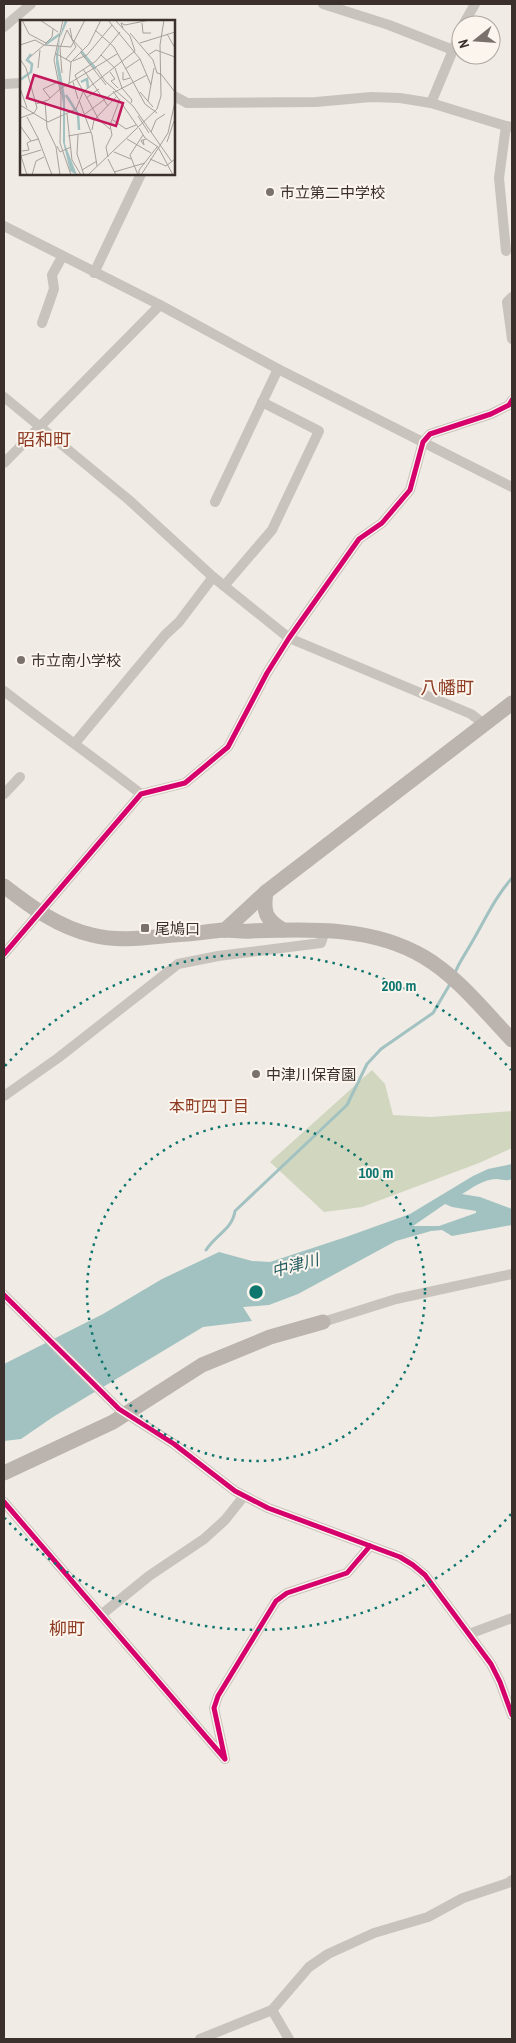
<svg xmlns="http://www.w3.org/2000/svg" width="516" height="2043" viewBox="0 0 516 2043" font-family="'Archivo Narrow','Noto Sans JP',sans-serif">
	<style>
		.green { fill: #d1d6bf }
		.water { fill: #a1c2c1; fill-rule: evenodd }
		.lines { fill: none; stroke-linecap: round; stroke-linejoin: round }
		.stream { stroke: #a1c2c1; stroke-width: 3 }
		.street { stroke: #c9c3be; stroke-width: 10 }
		.secondary { stroke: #bab3ae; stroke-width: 15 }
		.cycleway-casing { stroke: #fbf5ee; stroke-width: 8 }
		.cycleway { stroke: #d6006c; stroke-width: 5 }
		.ring { fill: none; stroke: #0f766e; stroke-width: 2.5; stroke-dasharray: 2.5 5 }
		.poi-dot { fill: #7a716c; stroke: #fbf5ee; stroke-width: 2 }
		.labels { text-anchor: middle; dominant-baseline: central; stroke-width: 4; stroke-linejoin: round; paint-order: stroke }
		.poi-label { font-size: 15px; fill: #3b302b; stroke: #fbf5ee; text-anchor: start }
		.neighbourhood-label { font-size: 16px; fill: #8c3b22; stroke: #fbf5ee }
		.water-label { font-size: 16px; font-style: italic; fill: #1f5a5e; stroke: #fbf5ee }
		.quarter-label { font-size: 18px; fill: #8c3b22; stroke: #fbf5ee }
		.inset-river { fill: none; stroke: #a1c2c1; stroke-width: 2.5 }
		.inset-road { fill: none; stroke: #a8a09b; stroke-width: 1 }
		.view { fill: #c2185b; fill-opacity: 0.15; stroke: #c2185b; stroke-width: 2.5 }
		.inset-edge { fill: none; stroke: #3b302b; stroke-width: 2.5 }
		.centre { fill: #0f766e; stroke: #fbf5ee; stroke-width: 2.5 }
		.ring-label { font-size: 15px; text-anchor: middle; font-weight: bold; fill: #0f766e; stroke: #fbf5ee; stroke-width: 4; stroke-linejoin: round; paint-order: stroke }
	</style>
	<rect width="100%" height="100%" fill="#f0ebe5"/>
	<polygon class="green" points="372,1070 385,1084 393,1115 431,1117 512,1111 512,1148 479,1163 362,1207 324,1212 270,1162"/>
	<path class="water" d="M 512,1164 L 512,1179 C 505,1182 503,1179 496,1179 C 484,1179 472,1188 462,1194 L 480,1197 L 512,1209 L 512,1225 L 452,1236 L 442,1230 L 431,1231 L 396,1241 L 298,1294 L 269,1305 L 243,1307 L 252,1321 L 203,1327 L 53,1417 L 21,1439 L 4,1441 L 4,1364 L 103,1314 L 162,1279 L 219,1252 L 252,1261 L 270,1262 L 346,1237 L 410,1214 L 473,1176 L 488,1169 ZM 445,1204 L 452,1207 L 476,1211 L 476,1213 L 439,1226 L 413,1226 Z"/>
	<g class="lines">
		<g class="stream">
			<path d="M 455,973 C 459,962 466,953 472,942 C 485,920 495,897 512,878"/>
			<path d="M 206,1250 C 216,1234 232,1230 235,1211 L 347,1105 L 367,1064 L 381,1049 L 433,1013 L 450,984"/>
		</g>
		<g class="street">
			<polyline points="323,4 389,25 453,50"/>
			<polyline points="463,25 475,4"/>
			<polyline points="4,27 31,4"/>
			<polyline points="4,84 21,83"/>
			<polyline points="174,96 187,103 316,102 371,97 400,98 431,103 506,126 512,127"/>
			<polyline points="431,103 461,31"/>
			<polyline points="4,226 160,305 278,369 512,487"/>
			<polyline points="506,251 499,178 506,126"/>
			<polyline points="94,273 141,174"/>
			<polyline points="512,297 507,302 512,339"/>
			<polyline points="42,323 54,289 52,275 62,257"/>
			<polyline points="4,397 129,500 213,577 289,638 471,714 484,724"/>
			<polyline points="4,463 160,305"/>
			<polyline points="215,502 278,369"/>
			<polyline points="224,586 272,530 319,431 262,402"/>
			<path d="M 4,691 C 49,726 96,759 141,794"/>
			<polyline points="75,743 165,635 179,622 213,577"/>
			<polyline points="4,794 20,777"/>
			<polyline points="4,954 141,794 185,783 228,747 267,673 289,638 359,539 382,523 410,490 423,442 430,434 491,414 509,405 512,400"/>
			<polyline points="4,1096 58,1058 178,964 218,956 321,943 325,931"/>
			<polyline points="4,1295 119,1409 174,1444 235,1491 268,1508 400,1557 413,1565 425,1575 491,1664 500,1682 512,1715"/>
			<polyline points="323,1322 396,1299 512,1274"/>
			<polyline points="4,1502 225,1759 214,1708 218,1696 276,1601 287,1593 347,1573 370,1546"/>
			<polyline points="101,1615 149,1576 204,1539 225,1520 244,1496"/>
			<polyline points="469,1634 512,1618"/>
			<polyline points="272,2010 289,2039"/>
			<polyline points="200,2039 272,2010 309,1967 328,1954 374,1933 428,1917 463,1898 508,1883 512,1880"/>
		</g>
		<g class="secondary">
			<path d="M 4,886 C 31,907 58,927 92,935 C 123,943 155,936 187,934 C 199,933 212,931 224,930 C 233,930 242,932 251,931 C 309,929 372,926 424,957 C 458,977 485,1012 512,1040"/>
			<path d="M 266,892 C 263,912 265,919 283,930"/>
			<polyline points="225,930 266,892 512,703"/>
			<polyline points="4,1473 113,1422 202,1365 270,1337 323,1322"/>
		</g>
		<g class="cycleway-casing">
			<g id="cycleway">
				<polyline points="4,954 141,794 185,783 228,747 267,673 289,638 359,539 382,523 410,490 423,442 430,434 491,414 509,405 512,400"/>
				<polyline points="4,1295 119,1409 174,1444 235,1491 268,1508 400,1557 413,1565 425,1575 491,1664 500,1682 512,1715"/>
				<polyline points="4,1502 225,1759 214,1708 218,1696 276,1601 287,1593 347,1573 370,1546"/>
			</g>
		</g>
		<use href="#cycleway" class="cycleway"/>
	</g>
	<g class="ring">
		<circle cx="256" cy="1292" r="169"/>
		<path d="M511 1514A338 338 0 0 1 5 1518M5 1066A338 338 0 0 1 511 1070"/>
	</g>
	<g class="poi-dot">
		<circle cx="270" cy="192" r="5"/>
		<circle cx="21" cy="660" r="5"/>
		<rect x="140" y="923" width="10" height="10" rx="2.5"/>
		<circle cx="256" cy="1074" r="5"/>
	</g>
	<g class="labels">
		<g class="poi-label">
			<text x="280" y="192">市立第二中学校</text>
			<text x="31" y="660">市立南小学校</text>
			<text x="155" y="928">尾鳩口</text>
			<text x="266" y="1074">中津川保育園</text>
		</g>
		<g class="neighbourhood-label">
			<text x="209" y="1106">本町四丁目</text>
		</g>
		<g class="water-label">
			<text transform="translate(295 1265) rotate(-15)">中津川</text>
		</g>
		<g class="quarter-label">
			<text x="44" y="439">昭和町</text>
			<text x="447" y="687">八幡町</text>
			<text x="67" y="1628">柳町</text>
		</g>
	</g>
	<g transform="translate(20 20)">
		<rect width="155" height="155" fill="#f0ebe5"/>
		<path d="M 45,0 L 48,0 L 40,18 L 38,38 L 45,76 L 45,124 L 57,155 L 50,151 L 43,122 L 43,84 L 36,43 L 36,35 L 42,9 Z" fill="#a1c2c1"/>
		<path class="inset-river" d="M 26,24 L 40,14M 61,31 L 76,49M 0,60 L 11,52 L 12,44 L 7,40 L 11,34M 61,62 L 67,59 L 68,68M 46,75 L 58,94 L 59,110"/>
		<path class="inset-road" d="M 2,0 L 9,14 L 26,23 L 25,25M 20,0 L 38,12M 43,0 L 34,40 L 41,75 L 40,123 L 51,155M 88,0 L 120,39 L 131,65M 122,3 L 123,13 L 131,13M 50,8 L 52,19 L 63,31M 103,8 L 101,3 L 105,5 L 130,0M 75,10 L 94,27 L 125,84 L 137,93M 110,13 L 133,40 L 137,53 L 141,54 L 155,72M 147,14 L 155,28M 26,23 L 32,17 L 33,9M 120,23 L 155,12M 0,25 L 15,20 L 24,25 L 51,27 L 65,0M 35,33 L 51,42 L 69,24 L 81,0M 61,33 L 86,65M 81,35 L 95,48M 128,35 L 136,30 L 155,37M 10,37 L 24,25M 0,39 L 6,48 L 17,88 L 14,93 L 0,98M 53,41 L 67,35 L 92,5M 18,48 L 20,30M 95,48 L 102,68 L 112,80 L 111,83M 63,49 L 88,86M 77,49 L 85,61 L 113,86 L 152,142M 105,49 L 120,39M 90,52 L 95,59 L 91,61 L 98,68M 103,52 L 103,60 L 110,58M 42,53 L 40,28 L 47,10 L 56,27 L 46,39M 57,60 L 55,55 L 76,41 L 100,12M 57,60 L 79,100 L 90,109M 53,62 L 58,79M 49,64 L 51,42M 0,68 L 7,88M 93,71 L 118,107M 120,72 L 133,87M 30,78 L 23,69 L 38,62M 66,78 L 79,69M 59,80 L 72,115 L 77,146M 128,81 L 134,48M 25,82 L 27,108 L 36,127 L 40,155M 16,84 L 28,80 L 40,69 L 97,34M 0,85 L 28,102 L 56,89 L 63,72 L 115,31 L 110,16 L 95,0M 47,94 L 52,140 L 61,155M 65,94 L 93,73 L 127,55M 118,96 L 129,113M 7,97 L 18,118 L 32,155M 93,100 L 106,109 L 116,105M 1,107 L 11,121 L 19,119M 119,108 L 125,118 L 138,127 L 153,155M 72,110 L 74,100 L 97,76M 131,112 L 136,100 L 145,94M 58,115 L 57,134 L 64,155M 48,116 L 71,112M 107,119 L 131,133M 123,120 L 124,125 L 121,121 L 122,120 L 123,120 L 126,119M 147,122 L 154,101M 37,126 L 40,132 L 51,127M 2,131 L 9,130 L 7,123 L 11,121M 94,132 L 111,139M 0,133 L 7,155M 1,136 L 21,130M 88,137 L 86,127 L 92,115 L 90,105 L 100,79M 88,139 L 96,155M 130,139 L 146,146 L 155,139M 62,150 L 77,141M 94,152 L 125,143M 12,155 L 16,141 L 24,137M 68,155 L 137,89 L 141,76 L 140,25 L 144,0M 118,155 L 110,135 L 123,115M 119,155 L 119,150 L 137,127M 121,155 L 148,113 L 155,82"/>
		<path class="view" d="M 14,55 L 103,83 L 96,106 L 7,78 Z"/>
		<rect width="155" height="155" class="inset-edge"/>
	</g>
	<circle cx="256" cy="1292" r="8" class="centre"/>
	<g class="ring-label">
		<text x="399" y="991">200 m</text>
		<text x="376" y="1178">100 m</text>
	</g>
	<rect width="516" height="2043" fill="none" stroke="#3b302b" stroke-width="10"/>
	<g transform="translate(476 40) rotate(253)"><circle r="24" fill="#fbf5ee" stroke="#aea6a0"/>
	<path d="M0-4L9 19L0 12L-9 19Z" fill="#7a716c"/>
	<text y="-8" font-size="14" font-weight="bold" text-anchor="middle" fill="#3b302b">N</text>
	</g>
</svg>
